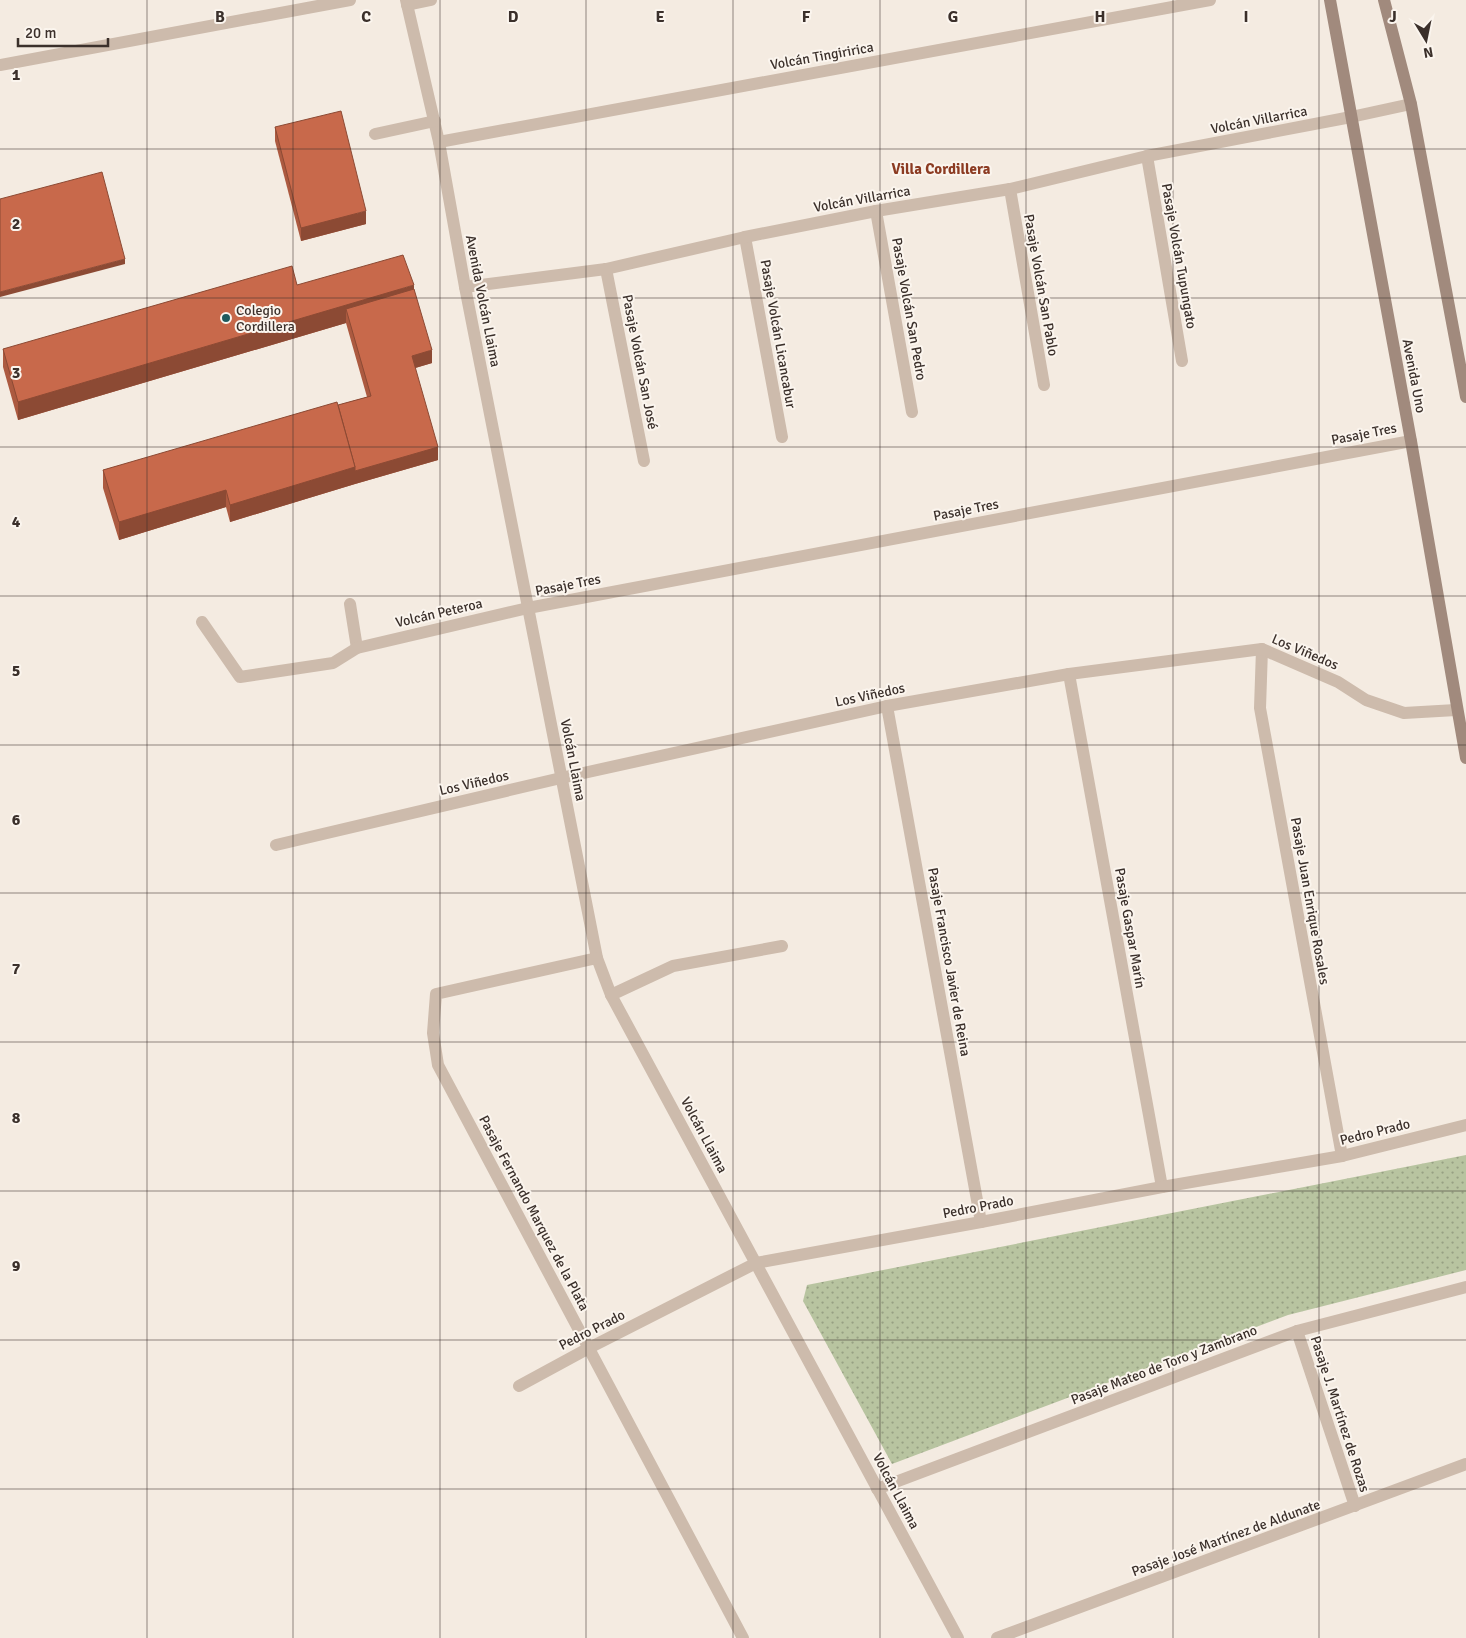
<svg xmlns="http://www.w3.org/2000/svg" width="1466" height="1638" viewBox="0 0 1466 1638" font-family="Signika,sans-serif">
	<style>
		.park { fill: url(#park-dots) }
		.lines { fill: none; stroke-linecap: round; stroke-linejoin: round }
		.street { stroke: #cdbbac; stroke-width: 12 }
		.secondary { stroke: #a18a7d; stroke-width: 12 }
		.wall { fill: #ac5a40 }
		.shaded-wall { fill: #8c4a34 }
		.building { fill: #c8694b; stroke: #8c4a34 }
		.grid { fill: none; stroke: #3b302b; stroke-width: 1; stroke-opacity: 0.55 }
		.poi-dot { fill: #1f5a5e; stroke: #fbf5ee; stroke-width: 2 }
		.labels { text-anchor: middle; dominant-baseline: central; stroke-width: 4; stroke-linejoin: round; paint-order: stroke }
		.street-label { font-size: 14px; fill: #3b302b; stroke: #fbf5ee }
		.poi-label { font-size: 14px; fill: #3b302b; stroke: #fbf5ee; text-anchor: start }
		.neighbourhood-label { font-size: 15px; font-weight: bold; fill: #8c3b22; stroke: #fbf5ee }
		.grid-label { font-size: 16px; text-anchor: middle; font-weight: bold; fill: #3b302b; stroke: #fbf5ee; stroke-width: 4; stroke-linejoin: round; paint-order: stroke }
	</style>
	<defs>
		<pattern id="park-dots" width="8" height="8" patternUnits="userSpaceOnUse" patternTransform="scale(1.25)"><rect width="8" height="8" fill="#b8c4a0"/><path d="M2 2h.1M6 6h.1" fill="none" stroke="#97a083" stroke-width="1.8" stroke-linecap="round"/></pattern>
	</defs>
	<rect width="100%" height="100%" fill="#f4ebe1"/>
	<polygon class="park" points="1466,1155 1466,1270 1288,1315 892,1464 803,1301 807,1285"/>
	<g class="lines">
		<g class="street">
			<polyline points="406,0 439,142 465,287 597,958 611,995 958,1638"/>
			<polyline points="407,5 431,0"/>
			<polyline points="0,65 350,0"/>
			<polyline points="375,134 435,121"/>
			<polyline points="439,142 1210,0"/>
			<polyline points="1147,156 1182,361"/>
			<polyline points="1010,189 1044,385"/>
			<polyline points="876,211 912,412"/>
			<polyline points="745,237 782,437"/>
			<polyline points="606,269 644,461"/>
			<polyline points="465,287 606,269 745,237 876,211 1010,189 1147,156 1351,117 1411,104"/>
			<polyline points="350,604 357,648"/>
			<polyline points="202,622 240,677 333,663 357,648 528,608 1411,441"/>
			<polyline points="1262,649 1260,708 1342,1156"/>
			<polyline points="1069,674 1162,1187"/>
			<polyline points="887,706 981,1222"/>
			<polyline points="276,845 561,778 887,706 1069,674 1262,649 1338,682 1366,700 1404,713 1456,710"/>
			<polyline points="597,958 436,994 433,1033 438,1065 743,1638"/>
			<polyline points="611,995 673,966 782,946"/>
			<polyline points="1297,1331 1355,1506"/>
			<polyline points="519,1386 589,1348 756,1263 981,1222 1162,1187 1342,1156 1466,1125"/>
			<polyline points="877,1489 1297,1331 1466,1287"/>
			<polyline points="997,1638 1466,1464"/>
		</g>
		<g class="secondary">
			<polyline points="1330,0 1411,441 1466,758"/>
			<polyline points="1384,0 1411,104 1466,397"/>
		</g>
	</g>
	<g class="wall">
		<polygon points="275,127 366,224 301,241 275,141"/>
		<polygon points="297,285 414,289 432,363 415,368 438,460 355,484 230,522 226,507 119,540 103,488 103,470 367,397 346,323 18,420 3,367 3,349"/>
	</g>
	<g class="shaded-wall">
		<polygon points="366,211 366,224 301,241 301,228"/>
		<polygon points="125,259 125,264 0,297 0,292"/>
		<polygon points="414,285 414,303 346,309 346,323 18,420 18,402"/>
		<polygon points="432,350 432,363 412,369 412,356"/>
		<polygon points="438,447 438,460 355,484 355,471"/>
		<polygon points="355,467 355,484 230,522 230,505"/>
		<polygon points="226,490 226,507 119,540 119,522"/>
	</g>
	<g class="building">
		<polygon points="341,111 366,211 301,228 275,127"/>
		<polygon points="102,172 125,259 0,292 0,199"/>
		<polygon points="403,255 414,285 18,402 3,349 292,266 297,285"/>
		<polygon points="414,289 432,350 412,356 438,447 355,471 355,467 338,405 371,396 346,309"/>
		<polygon points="337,402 355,467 230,505 226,490 119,522 103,470"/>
	</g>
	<path class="grid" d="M 147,0 L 147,1638M 293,0 L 293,1638M 440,0 L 440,1638M 586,0 L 586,1638M 733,0 L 733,1638M 880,0 L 880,1638M 1026,0 L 1026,1638M 1173,0 L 1173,1638M 1319,0 L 1319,1638M 0,149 L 1466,149M 0,298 L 1466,298M 0,447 L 1466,447M 0,596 L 1466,596M 0,745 L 1466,745M 0,893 L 1466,893M 0,1042 L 1466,1042M 0,1191 L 1466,1191M 0,1340 L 1466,1340M 0,1489 L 1466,1489"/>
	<circle class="poi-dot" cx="226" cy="318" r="5"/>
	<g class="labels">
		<g class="street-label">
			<text transform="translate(822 56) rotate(-10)">Volcán Tingiririca</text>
			<text transform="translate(1259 120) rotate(-11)">Volcán Villarrica</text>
			<text transform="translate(862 199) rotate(-10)">Volcán Villarrica</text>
			<text transform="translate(1179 256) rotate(80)">Pasaje Volcán Tupungato</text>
			<text transform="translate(1041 285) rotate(80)">Pasaje Volcán San Pablo</text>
			<text transform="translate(483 301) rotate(79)">Avenida Volcán Llaima</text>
			<text transform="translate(909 309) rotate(80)">Pasaje Volcán San Pedro</text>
			<text transform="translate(778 334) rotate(80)">Pasaje Volcán Licancabur</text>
			<text transform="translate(640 362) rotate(79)">Pasaje Volcán San José</text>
			<text transform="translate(1414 376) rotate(79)">Avenida Uno</text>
			<text transform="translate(1364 434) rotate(-11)">Pasaje Tres</text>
			<text transform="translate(966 510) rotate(-11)">Pasaje Tres</text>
			<text transform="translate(568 585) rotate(-11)">Pasaje Tres</text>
			<text transform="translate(439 613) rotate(-13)">Volcán Peteroa</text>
			<text transform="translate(1305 652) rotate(23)">Los Viñedos</text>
			<text transform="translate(870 695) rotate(-12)">Los Viñedos</text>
			<text transform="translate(573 760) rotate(79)">Volcán Llaima</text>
			<text transform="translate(474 783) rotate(-13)">Los Viñedos</text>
			<text transform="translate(1310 901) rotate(80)">Pasaje Juan Enrique Rosales</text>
			<text transform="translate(1130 928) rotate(80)">Pasaje Gaspar Marín</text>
			<text transform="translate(949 962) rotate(80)">Pasaje Francisco Javier de Reina</text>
			<text transform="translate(1375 1132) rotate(-14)">Pedro Prado</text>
			<text transform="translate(704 1135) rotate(62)">Volcán Llaima</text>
			<text transform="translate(978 1207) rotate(-11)">Pedro Prado</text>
			<text transform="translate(534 1213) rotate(62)">Pasaje Fernando Marquez de la Plata</text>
			<text transform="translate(592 1330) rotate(-27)">Pedro Prado</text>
			<text transform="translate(1164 1365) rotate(-21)">Pasaje Mateo de Toro y Zambrano</text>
			<text transform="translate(1340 1414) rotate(72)">Pasaje J. Martínez de Rozas</text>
			<text transform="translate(896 1491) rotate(62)">Volcán Llaima</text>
			<text transform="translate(1226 1538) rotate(-20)">Pasaje José Martínez de Aldunate</text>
		</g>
		<g class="poi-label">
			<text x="236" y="310">Colegio<tspan x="236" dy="16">Cordillera</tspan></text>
		</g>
		<g class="neighbourhood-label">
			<text x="941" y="169">Villa Cordillera</text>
		</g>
	</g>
	<g class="grid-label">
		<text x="220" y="22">B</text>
		<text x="366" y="22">C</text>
		<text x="513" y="22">D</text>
		<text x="660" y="22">E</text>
		<text x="806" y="22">F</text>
		<text x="953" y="22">G</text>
		<text x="1100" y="22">H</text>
		<text x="1246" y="22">I</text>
		<text x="1393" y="22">J</text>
		<text x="16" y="80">1</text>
		<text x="16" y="229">2</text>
		<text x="16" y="378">3</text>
		<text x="16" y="527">4</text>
		<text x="16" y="676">5</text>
		<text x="16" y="825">6</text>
		<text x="16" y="974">7</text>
		<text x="16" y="1123">8</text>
		<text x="16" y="1271">9</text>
	</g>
	<g transform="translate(1426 40) rotate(170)" stroke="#fbf5ee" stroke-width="4" paint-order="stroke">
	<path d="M0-4L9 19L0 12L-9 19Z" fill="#3b302b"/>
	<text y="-8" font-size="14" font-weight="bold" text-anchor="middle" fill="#3b302b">N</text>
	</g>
	<path d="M18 38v8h90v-8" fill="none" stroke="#3b302b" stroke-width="2.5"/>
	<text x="25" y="38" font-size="15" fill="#3b302b" stroke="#fbf5ee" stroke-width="4" paint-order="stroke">20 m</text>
</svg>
